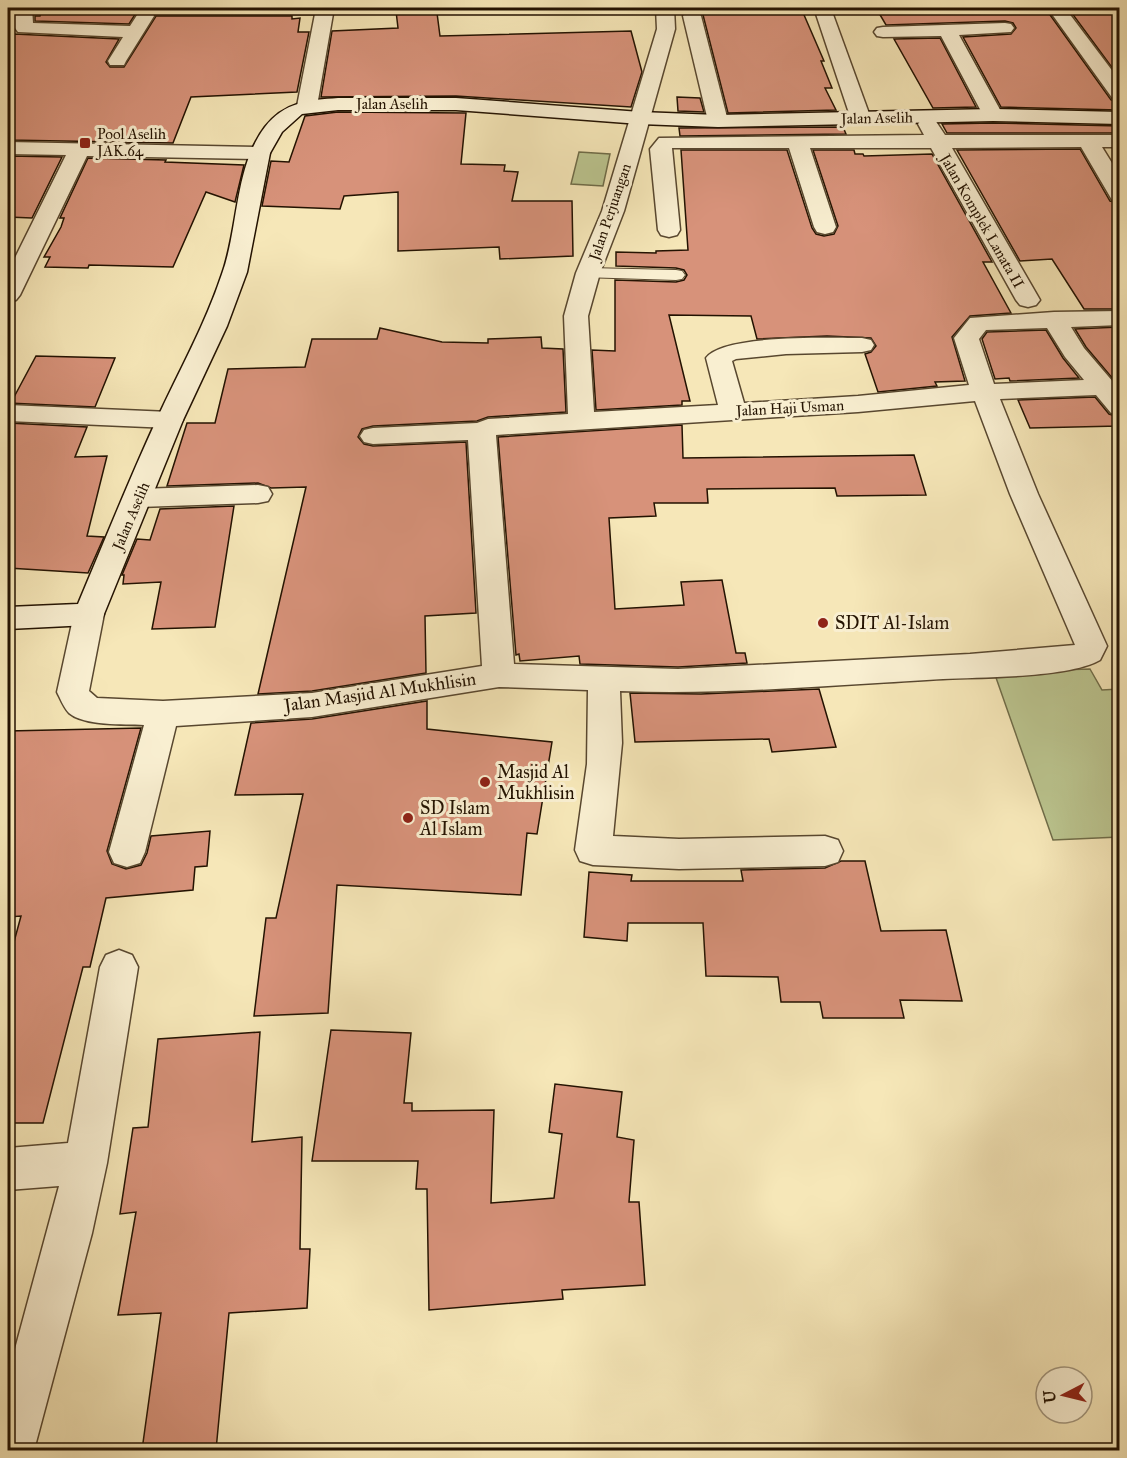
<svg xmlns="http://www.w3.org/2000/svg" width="1127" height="1458" viewBox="0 0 1127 1458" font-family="'IM FELL Great Primer',serif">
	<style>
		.green { fill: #bbc58f; stroke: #6f6c48; stroke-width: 1.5 }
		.building { fill: #d7927a; stroke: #231201; stroke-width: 1.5 }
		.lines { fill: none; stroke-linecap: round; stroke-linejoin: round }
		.lane-casing { stroke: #58472f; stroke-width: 2 }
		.street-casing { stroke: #58472f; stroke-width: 3 }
		.secondary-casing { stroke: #231201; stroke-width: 3 }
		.lane { fill: #f9efd1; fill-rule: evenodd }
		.street { fill: #f9efd1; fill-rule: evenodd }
		.secondary { fill: #f9efd1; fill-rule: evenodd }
		.poi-dot { fill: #8f2418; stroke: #f9efd1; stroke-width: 2 }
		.labels { text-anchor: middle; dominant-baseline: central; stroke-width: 6; stroke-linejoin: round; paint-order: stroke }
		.far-street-label { font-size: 15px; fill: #231201; stroke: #f9efd1 }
		.far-poi-label { font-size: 15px; fill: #231201; stroke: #f9efd1; text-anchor: start }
		.poi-label { font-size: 18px; fill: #231201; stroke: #f9efd1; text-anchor: start }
		.street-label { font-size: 18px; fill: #231201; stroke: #f9efd1 }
	</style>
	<rect width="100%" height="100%" fill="#f6e7b8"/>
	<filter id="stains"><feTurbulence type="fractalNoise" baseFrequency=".00333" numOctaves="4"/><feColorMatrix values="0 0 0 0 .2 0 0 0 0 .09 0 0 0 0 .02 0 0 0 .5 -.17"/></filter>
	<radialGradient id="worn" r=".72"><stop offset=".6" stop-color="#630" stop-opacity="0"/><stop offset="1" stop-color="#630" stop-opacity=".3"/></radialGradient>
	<g class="green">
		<polygon points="579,152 610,154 603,186 571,184"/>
		<polygon points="1090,669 1102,690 1119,689 1119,837 1053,840 994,672"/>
	</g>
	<g class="building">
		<polygon points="43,8 130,8 128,13 136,13 129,24 35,21 35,16 40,16"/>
		<polygon points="696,8 801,8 824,61 821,61 832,88 825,88 836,110 728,113 703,15"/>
		<polygon points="876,8 998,8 1001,12 1048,12 1111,100 1119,103 1119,110 1001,107 963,37 1011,34 1016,28 1013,23 1005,21 886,25"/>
		<polygon points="430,9 431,13 437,13 440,36 631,31 642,72 631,107 456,96 321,97 332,31 398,28 396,11"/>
		<polygon points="1119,10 1119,77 1071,12"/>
		<polygon points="156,16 292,16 292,19 300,18 298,32 309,32 297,92 191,97 173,143 8,140 8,46 14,34 119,39 106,62 110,67 124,67"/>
		<polygon points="940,38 976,107 933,108 894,39"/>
		<polygon points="677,97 700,98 704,112 678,111"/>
		<polygon points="338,112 466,113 461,164 505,165 504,171 518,172 512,201 572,201 573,256 500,259 499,247 398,251 398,192 344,196 340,209 262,206 271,161 289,162 305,116"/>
		<polygon points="993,123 1119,126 1119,133 947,133 942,124"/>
		<polygon points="843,127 846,134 680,136 679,128"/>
		<polygon points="1080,149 1110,201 1119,203 1119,309 1084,309 1052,259 1020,261 957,150"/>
		<polygon points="681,150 787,150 812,228 816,234 824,236 834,234 838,226 813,150 854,150 855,154 863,154 864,156 932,154 992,262 983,262 1011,313 970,316 952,337 965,381 935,382 937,386 878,392 865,354 871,352 876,346 871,338 827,336 757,339 751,316 669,315 690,401 682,401 682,405 596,410 592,350 615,351 615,280 676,282 684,280 687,275 684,270 676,268 616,266 616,252 656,253 656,251 688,250"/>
		<polygon points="8,156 62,157 32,218 8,217"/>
		<polygon points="88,158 166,160 165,162 244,165 235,202 206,192 173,267 89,265 88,268 45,267 50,257 44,257 61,227 64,218 60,218"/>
		<polygon points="1119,327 1119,386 1086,347 1075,329"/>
		<polygon points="380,328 442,342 488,343 488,339 541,337 542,348 563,349 566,412 488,417 477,421 373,426 362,429 358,437 364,444 373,446 466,442 476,613 425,616 426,673 312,691 258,694 306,487 271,488 258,483 167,486 187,423 215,423 228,369 305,367 312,339 377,339"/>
		<polygon points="1046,330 1063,358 1079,378 1010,381 1009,378 995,379 982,339 987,332"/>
		<polygon points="36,356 115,358 95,407 8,403 8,397 14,397"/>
		<polygon points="1095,397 1109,414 1119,417 1119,426 1030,428 1018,400"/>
		<polygon points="8,423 87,427 75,457 107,456 87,536 104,537 88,573 8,568"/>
		<polygon points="682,425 683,458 914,455 926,495 837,496 835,488 707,489 708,503 654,503 656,516 609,518 615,609 684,605 681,582 722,580 736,653 745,653 747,663 678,667 580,664 579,656 520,661 519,654 516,655 498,437"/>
		<polygon points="234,506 215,627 152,629 161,582 123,584 124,575 122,575 137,539 150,540 160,509"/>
		<polygon points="819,689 836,747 772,752 769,739 635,742 630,693 701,694"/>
		<polygon points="427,701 427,729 552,742 537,834 527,833 521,895 337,885 328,1013 254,1016 266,918 276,918 303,794 235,795 251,723 312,719"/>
		<polygon points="141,728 107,851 112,864 126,869 141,865 147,853 151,836 210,831 207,866 195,867 193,890 106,898 90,967 83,967 43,1123 8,1123 8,964 21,916 8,917 8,731"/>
		<polygon points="841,861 865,861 881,931 946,930 962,1001 900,1000 904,1018 823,1018 820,1002 781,1002 778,977 706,976 703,923 628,923 627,941 584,937 589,872 632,875 631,881 743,881 741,870 825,868"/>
		<polygon points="331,1030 411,1033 404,1103 412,1103 412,1111 494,1110 491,1203 554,1198 562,1134 549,1132 555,1084 622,1092 617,1137 634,1140 629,1202 639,1202 645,1285 562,1290 563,1299 429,1310 427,1189 416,1189 418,1161 312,1161"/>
		<polygon points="260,1032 252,1142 302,1137 300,1249 310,1249 307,1308 229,1313 216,1450 142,1450 161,1313 118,1315 136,1212 120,1214 133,1128 148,1127 158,1039"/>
	</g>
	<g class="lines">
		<g class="lane-casing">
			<polygon id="lane" points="588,268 676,270 682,271 685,275 682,279 676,280 582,277 579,273 582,269"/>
		</g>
		<g class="street-casing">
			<g id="street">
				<polygon points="14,8 32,8 33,23 130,26 139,12 135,8 334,8 317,106 314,110 300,110 297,106 315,14 153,14 154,16 126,61 124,65 110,65 108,61 123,37 18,32 15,28"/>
				<path d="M 656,8 L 674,8 L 675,29 L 624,211 L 600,273 L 588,316 L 594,412 L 718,405 L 706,358 C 723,334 832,338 862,338 L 871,340 L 874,345 L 871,350 L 862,352 L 786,354 L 736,359 L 732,361 L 744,403 L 858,396 L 969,385 L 954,338 L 970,318 L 1054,312 L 1120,311 L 1120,325 L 1071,327 L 1084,348 L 1120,390 L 1120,415 L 1111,413 L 1096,395 L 1000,399 L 1038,494 L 1107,646 L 1100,660 C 1069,678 982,677 943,679 C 836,685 728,695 620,691 L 622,743 L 613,836 L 679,839 L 825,836 L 838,840 L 843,851 L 838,862 L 825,866 L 679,869 L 593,865 L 580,861 L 575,850 L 587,764 L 588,690 L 499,687 L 312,717 L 176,726 L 145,852 L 140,863 L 127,867 L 114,863 L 109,852 L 144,725 C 124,724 84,726 69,713 C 64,708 60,698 57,692 L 74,614 L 78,606 L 89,603 L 100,606 L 104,614 L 89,691 L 97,698 L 163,701 L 312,693 L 482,666 L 468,440 L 373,444 L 364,442 L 360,436 L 364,430 L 373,428 L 477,423 L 488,419 L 568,414 L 564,316 L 576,273 L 602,211 L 657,29 ZM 1047,328 L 1065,357 L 1084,380 L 994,384 L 979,339 L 986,330 ZM 975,401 L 1010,494 L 1075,645 L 970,654 L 678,669 L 514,664 L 496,435 L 858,412 Z"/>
				<polygon points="814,8 831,9 871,119 868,123 854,123 851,119"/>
				<polygon points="1051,8 1065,8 1120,81 1120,101 1113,99 1049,10"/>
				<polygon points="692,11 698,12 701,16 728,121 725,125 711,125 708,121 683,16 686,12"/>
				<polygon points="1005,23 1011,24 1014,28 1011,32 959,35 1003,115 1000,119 986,119 983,115 941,36 883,37 877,36 874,32 877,28 883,27"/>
				<polygon points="928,118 935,120 945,135 1120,135 1120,147 1102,147 1120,176 1120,201 1112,200 1081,147 952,148 1040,300 1036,305 1028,307 1020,305 1016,300 931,148 810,148 836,227 833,232 825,234 817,232 814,227 789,148 672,148 680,230 677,235 669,237 661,235 658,230 650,149 659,138 924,135 918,124 921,120"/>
				<polygon points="8,142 260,147 267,149 270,153 267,157 260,159 87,156 20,295 16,300 8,302 8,272 66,155 8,154"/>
				<polygon points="8,405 170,412 179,414 183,420 179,426 170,428 8,421"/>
				<polygon points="258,485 268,487 272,494 268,501 258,503 139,507 129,505 125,498 129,491 139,489"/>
				<polygon points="119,950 132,955 138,967 107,1163 92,1233 34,1450 8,1450 8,1375 59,1186 8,1190 8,1148 68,1143 100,967 106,955"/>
			</g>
		</g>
		<g class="secondary-casing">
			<path id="secondary" d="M 338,98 L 456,98 L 640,112 L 718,115 L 993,109 L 1120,112 L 1120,124 L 993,121 L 718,127 L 640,124 L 456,110 L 338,110 L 302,114 L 282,132 L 270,153 L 247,272 L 227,326 L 183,420 L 104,614 L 100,622 L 89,625 L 8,629 L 8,607 L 78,604 C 104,542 129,480 157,419 C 179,371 205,325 222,274 C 239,227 234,168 265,127 C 284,102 309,100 338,98 Z"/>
		</g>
		<use href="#lane" class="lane"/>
		<use href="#street" class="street"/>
		<use href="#secondary" class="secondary"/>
	</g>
	<g class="poi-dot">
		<rect x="79" y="137" width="12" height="12" rx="3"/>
		<circle cx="823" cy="623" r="6"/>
		<circle cx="485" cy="782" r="6"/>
		<circle cx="408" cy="818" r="6"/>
	</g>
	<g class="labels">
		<g class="far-street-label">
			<text x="392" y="104">Jalan Aselih</text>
			<text transform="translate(877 118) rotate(-1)">Jalan Aselih</text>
			<text transform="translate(610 212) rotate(-71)">Jalan Perjuangan</text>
			<text transform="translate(982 221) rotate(60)">Jalan Komplek Lanata II</text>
			<text transform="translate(790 408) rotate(-3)">Jalan Haji Usman</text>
			<text transform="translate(131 516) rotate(-67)">Jalan Aselih</text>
		</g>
		<g class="far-poi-label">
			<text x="97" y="134">Pool Aselih<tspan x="97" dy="17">JAK.64</tspan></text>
		</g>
		<g class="poi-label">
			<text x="835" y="623">SDIT Al-Islam</text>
			<text x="497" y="772">Masjid Al<tspan x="497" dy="21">Mukhlisin</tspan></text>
			<text x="420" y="808">SD Islam<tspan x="420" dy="21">Al Islam</tspan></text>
		</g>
		<g class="street-label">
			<text transform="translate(380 692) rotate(-8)">Jalan Masjid Al Mukhlisin</text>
		</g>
	</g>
	<rect width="1127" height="1458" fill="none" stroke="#f6e7b8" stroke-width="30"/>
	<rect x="9" y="9" width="1109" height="1440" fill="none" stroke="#231201" stroke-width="3"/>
	<rect x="15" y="15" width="1097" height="1428" fill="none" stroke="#231201" stroke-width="1.5"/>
	<g transform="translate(1064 1395) rotate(263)"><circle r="28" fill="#f9efd1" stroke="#a3977e" stroke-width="1.5"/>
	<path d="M0-4.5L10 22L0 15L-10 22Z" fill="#8f2418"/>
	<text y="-9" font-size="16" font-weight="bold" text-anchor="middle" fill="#231201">U</text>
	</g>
	<rect width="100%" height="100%" filter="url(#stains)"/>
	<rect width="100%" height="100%" fill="url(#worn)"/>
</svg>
